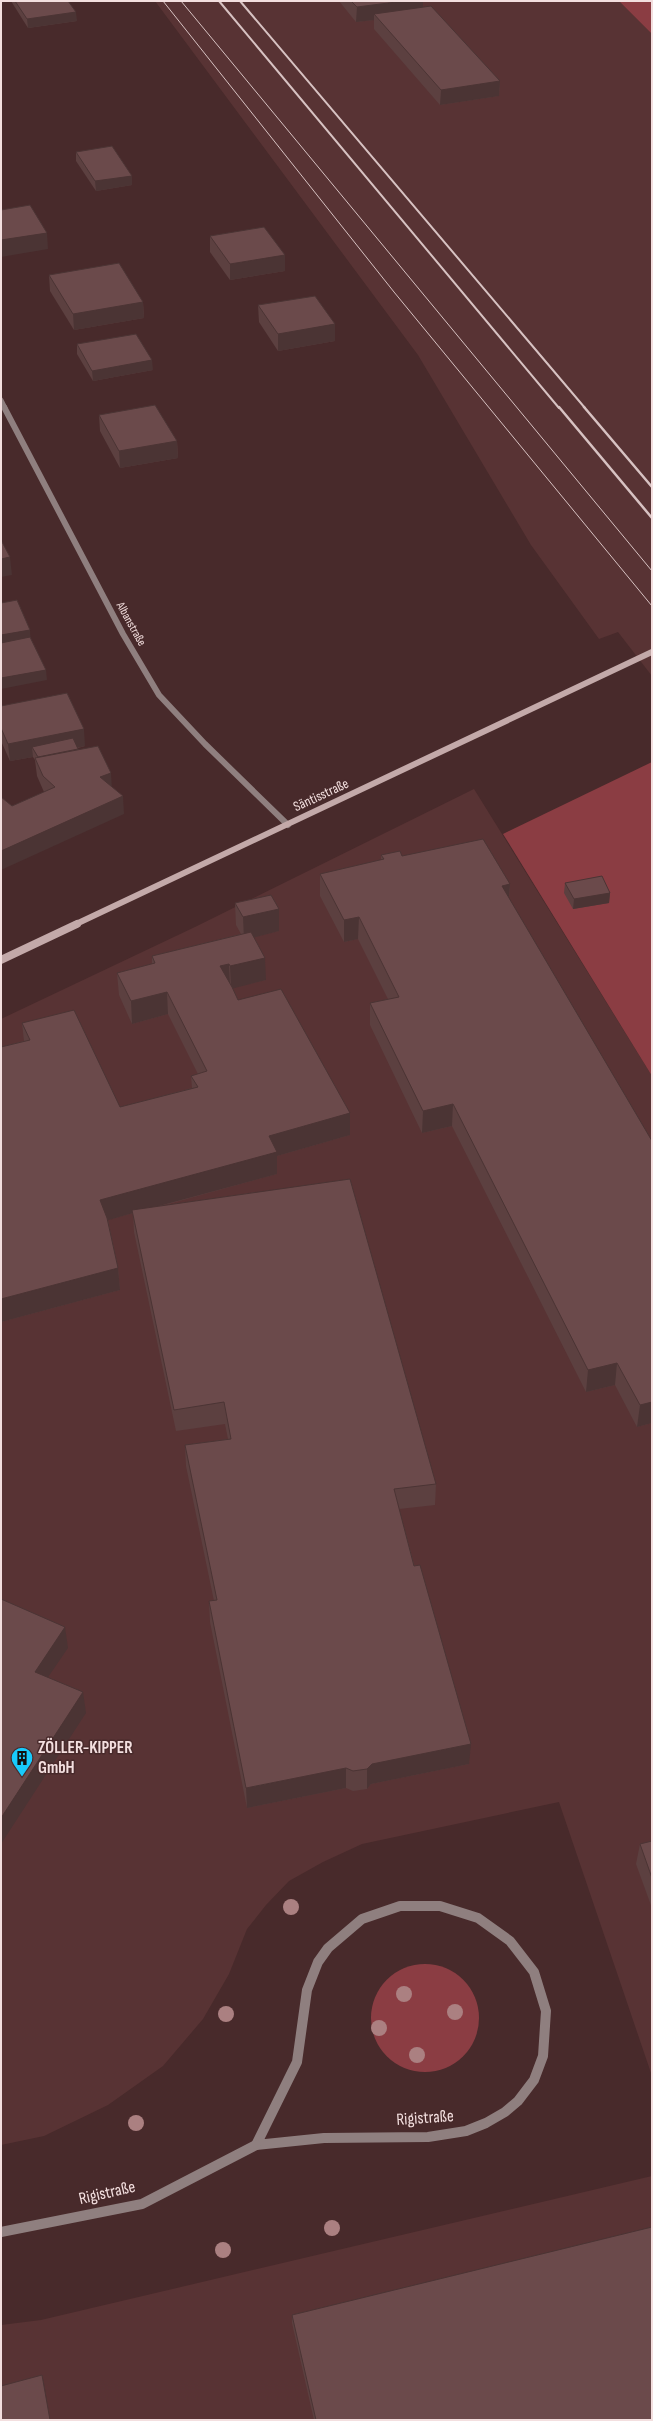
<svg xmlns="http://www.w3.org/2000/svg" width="653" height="2421" viewBox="0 0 653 2421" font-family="'Sofia Sans Condensed',sans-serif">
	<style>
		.built { fill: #583334 }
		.green { fill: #8b3d43 }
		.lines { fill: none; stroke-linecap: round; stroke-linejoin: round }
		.street-far2 { stroke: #8f7f7f; stroke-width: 5 }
		.street-far1 { stroke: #8f7f7f; stroke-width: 6 }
		.street { stroke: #8f7f7f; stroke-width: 10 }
		.secondary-far1 { stroke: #c3a9a9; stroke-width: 6 }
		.secondary { stroke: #c3a9a9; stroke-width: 8 }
		.tram { stroke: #d7c2c2; stroke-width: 1 }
		.rail-far1 { stroke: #d7c2c2; stroke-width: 2 }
		.rail { stroke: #d7c2c2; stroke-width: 2.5 }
		.tree { fill: #ab8081 }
		.wall { fill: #5c4040 }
		.shaded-wall { fill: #4b3434 }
		.building { fill: #6b4a4b; stroke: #4b3434 }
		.labels { text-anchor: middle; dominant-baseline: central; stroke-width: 3; stroke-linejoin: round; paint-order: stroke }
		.far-street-label { font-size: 12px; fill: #f3dfdf; stroke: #482a2b }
		.street-label { font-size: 14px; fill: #f3dfdf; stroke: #482a2b }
		.near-poi-label { font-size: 17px; font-weight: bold; fill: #f3dfdf; stroke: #482a2b; text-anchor: start }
		.near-street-label { font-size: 17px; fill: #f3dfdf; stroke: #482a2b }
	</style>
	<rect width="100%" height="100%" fill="#482a2b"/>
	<g class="built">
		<polygon points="155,1 619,1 652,34 652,676 618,632 599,639 531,545 418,355"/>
		<polygon points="474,789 652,1076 652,2076 559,1802 362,1844 323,1862 289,1881 266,1905 247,1929 229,1974 203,2019 163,2066 108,2105 44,2136 1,2145 1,1019 195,927"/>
		<polygon points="652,2176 652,2420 1,2420 1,2325 41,2320"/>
	</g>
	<g class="green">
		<polygon points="619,1 652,1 652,34"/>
		<polygon points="652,762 652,1076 503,834"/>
		<circle cx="425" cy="2018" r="54"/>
	</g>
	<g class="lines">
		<polyline class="street-far2" points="1,400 5,408"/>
		<polyline class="street-far1" points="4,407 123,634 159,695 205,744 288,825"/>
		<g class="street">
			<polygon points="400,1906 440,1906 478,1918 510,1941 534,1972 546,2011 543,2056 534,2080 518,2101 505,2112 486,2123 466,2131 428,2137 324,2138 256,2145 297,2062 307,1990 318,1962 328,1948 362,1919"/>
			<polyline points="1,2232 142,2204 256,2145"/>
		</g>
		<polyline class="secondary-far1" points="74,925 652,652"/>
		<polyline class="secondary" points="1,960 77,924"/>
		<g class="tram">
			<polyline points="163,1 394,292 652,606"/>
			<polyline points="181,1 652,571"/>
		</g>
		<g class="rail-far1">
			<polyline points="219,1 559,408"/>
			<polyline points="240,1 585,408"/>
		</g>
		<g class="rail">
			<polyline points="559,407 652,518"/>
			<polyline points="584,407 652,487"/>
		</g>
	</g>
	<g class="tree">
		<circle cx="291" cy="1907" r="8"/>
		<circle cx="404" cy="1994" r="8"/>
		<circle cx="455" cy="2012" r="8"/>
		<circle cx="226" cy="2014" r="8"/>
		<circle cx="379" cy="2028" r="8"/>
		<circle cx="417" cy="2055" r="8"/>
		<circle cx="136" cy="2123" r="8"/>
		<circle cx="332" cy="2228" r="8"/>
		<circle cx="223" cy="2250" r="8"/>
	</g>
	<g class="wall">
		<polygon points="11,1 68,1 77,21 28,28"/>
		<polygon points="339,1 423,1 423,7 500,81 499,96 440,105 374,29 374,20 356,22"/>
		<polygon points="76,152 132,185 96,191 76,161"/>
		<polygon points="210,236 285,271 230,280 210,252"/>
		<polygon points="49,275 143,302 144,318 74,330 50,291"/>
		<polygon points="258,305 335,341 278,351 259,322"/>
		<polygon points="77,344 153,370 93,381 77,354"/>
		<polygon points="99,415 177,441 178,458 120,468 100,431"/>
		<polygon points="1,706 85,746 78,748 78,749 112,787 124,814 12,806 44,792 37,776 35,760 33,757 10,761 1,741"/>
		<polygon points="381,855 402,856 510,884 509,898 652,1423 637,1427 615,1385 586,1392 452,1126 422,1133 370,1025 370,1003 388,999 358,939 344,942 320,896 320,874 381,860"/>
		<polygon points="565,883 610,893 609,903 573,909 564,893"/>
		<polygon points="235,903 279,909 279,931 254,937 266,980 232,988 238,1000 350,1135 277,1156 277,1174 161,1206 436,1484 435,1505 399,1509 469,1764 371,1784 367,1789 353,1791 346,1788 247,1808 210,1622 209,1601 214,1601 186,1466 185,1445 228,1439 225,1424 176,1431 134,1232 133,1213 108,1220 118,1268 120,1290 1,1322 1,1047 24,1041 22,1023 120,1107 192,1088 191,1076 198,1074 168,1014 132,1024 119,995 117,973 152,964 152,956 241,934 236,925"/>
		<polygon points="652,1841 652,1908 636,1864 640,1844"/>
		<polygon points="292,2315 652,2420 314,2420 292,2323"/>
	</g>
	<g class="shaded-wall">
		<polygon points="404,1 423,1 423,13 374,14 374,20 356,22 357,7"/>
		<polygon points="76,12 77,21 28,28 27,19"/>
		<polygon points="500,81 499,96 440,105 441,90"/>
		<polygon points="132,176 132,185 96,191 95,181"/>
		<polygon points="47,233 48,249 1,257 1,240"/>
		<polygon points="285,255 285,271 230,280 230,264"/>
		<polygon points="143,302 144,318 74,330 73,314"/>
		<polygon points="335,324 335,341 278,351 278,334"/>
		<polygon points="152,360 153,370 93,381 92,371"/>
		<polygon points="177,441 178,458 120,468 119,451"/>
		<polygon points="10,557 12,575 1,577 1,559"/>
		<polygon points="30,630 31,647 1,653 1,635"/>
		<polygon points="46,670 47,680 1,689 1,678"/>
		<polygon points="84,729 85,746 37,756 32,747 33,757 10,761 8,744"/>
		<polygon points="111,773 112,790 100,777"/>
		<polygon points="123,796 124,814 1,870 1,851"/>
		<polygon points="510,884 508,906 502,886"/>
		<polygon points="610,893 609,903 573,909 574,899"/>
		<polygon points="279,909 279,931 244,940 243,917"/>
		<polygon points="359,917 358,939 344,942 344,920"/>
		<polygon points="265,958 266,980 231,989 230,966"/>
		<polygon points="229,964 230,986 220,966"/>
		<polygon points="167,992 168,1014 132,1024 131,1001"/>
		<polygon points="453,1104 452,1126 422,1133 423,1111"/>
		<polygon points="350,1113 350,1135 277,1156 277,1174 133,1213 132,1210 133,1213 102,1222 100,1200 269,1136"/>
		<polygon points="118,1268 120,1290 1,1322 1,1299"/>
		<polygon points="617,1363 615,1385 586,1392 588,1370"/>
		<polygon points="652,1402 652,1423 637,1427 640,1405"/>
		<polygon points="65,1627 68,1648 38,1692 35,1672"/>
		<polygon points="83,1692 86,1713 1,1844 1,1818"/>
		<polygon points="471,1744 469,1764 371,1784 367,1789 367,1769 372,1764"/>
		<polygon points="346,1768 346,1788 247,1808 246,1788"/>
		<polygon points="42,2375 44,2383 50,2420"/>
	</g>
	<g class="building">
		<polygon points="15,1 68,1 76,12 27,19"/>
		<polygon points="351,1 404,1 357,7"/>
		<polygon points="431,6 500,81 441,90 374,14"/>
		<polygon points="112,146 132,176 95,181 76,152"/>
		<polygon points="30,205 47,233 1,240 1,210"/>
		<polygon points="264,227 285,255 230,264 210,236"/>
		<polygon points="119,263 143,302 73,314 49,275"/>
		<polygon points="315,296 335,324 278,334 258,305"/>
		<polygon points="136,334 152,360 92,371 77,344"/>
		<polygon points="155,405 177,441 119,451 99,415"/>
		<polygon points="1,540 10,557 1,559"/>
		<polygon points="17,600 30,630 1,635 1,603"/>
		<polygon points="30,637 46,670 1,678 1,643"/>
		<polygon points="67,693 84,729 8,744 1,728 1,706"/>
		<polygon points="73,738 78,749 38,757 32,747"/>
		<polygon points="98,746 111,773 100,777 123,796 1,851 1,797 12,806 55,787 43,776 35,758"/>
		<polygon points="483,839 510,884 502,886 652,1141 652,1402 640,1405 617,1363 588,1370 453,1104 423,1111 370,1003 399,997 359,917 344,920 320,874 384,859 381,855 400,851 402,856"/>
		<polygon points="602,876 610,893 574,899 565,883"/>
		<polygon points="271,895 279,909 243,917 235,903"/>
		<polygon points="251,932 265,958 230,966 229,964 220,966 232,987 238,1000 281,989 350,1113 269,1136 277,1152 100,1200 107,1218 118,1268 1,1299 1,1047 30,1040 22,1023 74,1010 120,1107 198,1087 191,1076 207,1071 167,992 131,1001 117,973 155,963 152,956"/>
		<polygon points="350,1179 436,1484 394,1489 414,1566 420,1565 471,1744 372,1764 367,1769 353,1771 346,1768 246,1788 209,1601 217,1600 185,1445 231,1439 224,1402 174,1410 132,1210"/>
		<polygon points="1,1599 65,1627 35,1672 83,1692 1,1818"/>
		<polygon points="652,1841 652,1878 640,1844"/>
		<polygon points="652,2227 652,2420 316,2420 292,2315"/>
		<polygon points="42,2375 50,2420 1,2420 1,2386"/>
	</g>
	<defs>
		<g id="building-pin" transform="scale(1.15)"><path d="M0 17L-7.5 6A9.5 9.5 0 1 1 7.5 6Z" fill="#18cafc" stroke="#482a2b"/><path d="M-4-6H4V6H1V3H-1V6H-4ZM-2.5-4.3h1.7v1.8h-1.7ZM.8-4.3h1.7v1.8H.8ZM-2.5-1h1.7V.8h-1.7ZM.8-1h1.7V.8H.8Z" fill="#111"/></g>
	</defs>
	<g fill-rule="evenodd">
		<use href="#building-pin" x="22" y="1758"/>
	</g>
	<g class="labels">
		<g class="far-street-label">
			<text transform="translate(131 624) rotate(61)">Albanstraße</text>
		</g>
		<g class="street-label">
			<text transform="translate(321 795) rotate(-25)">Säntisstraße</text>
		</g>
		<g class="near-poi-label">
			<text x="38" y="1748">ZÖLLER-KIPPER<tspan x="38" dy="20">GmbH</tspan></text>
		</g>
		<g class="near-street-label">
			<text transform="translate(425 2118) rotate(-4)">Rigistraße</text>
			<text transform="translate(107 2193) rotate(-13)">Rigistraße</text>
		</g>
	</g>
	<rect width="653" height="2421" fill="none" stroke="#f3dfdf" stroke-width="4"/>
</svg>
